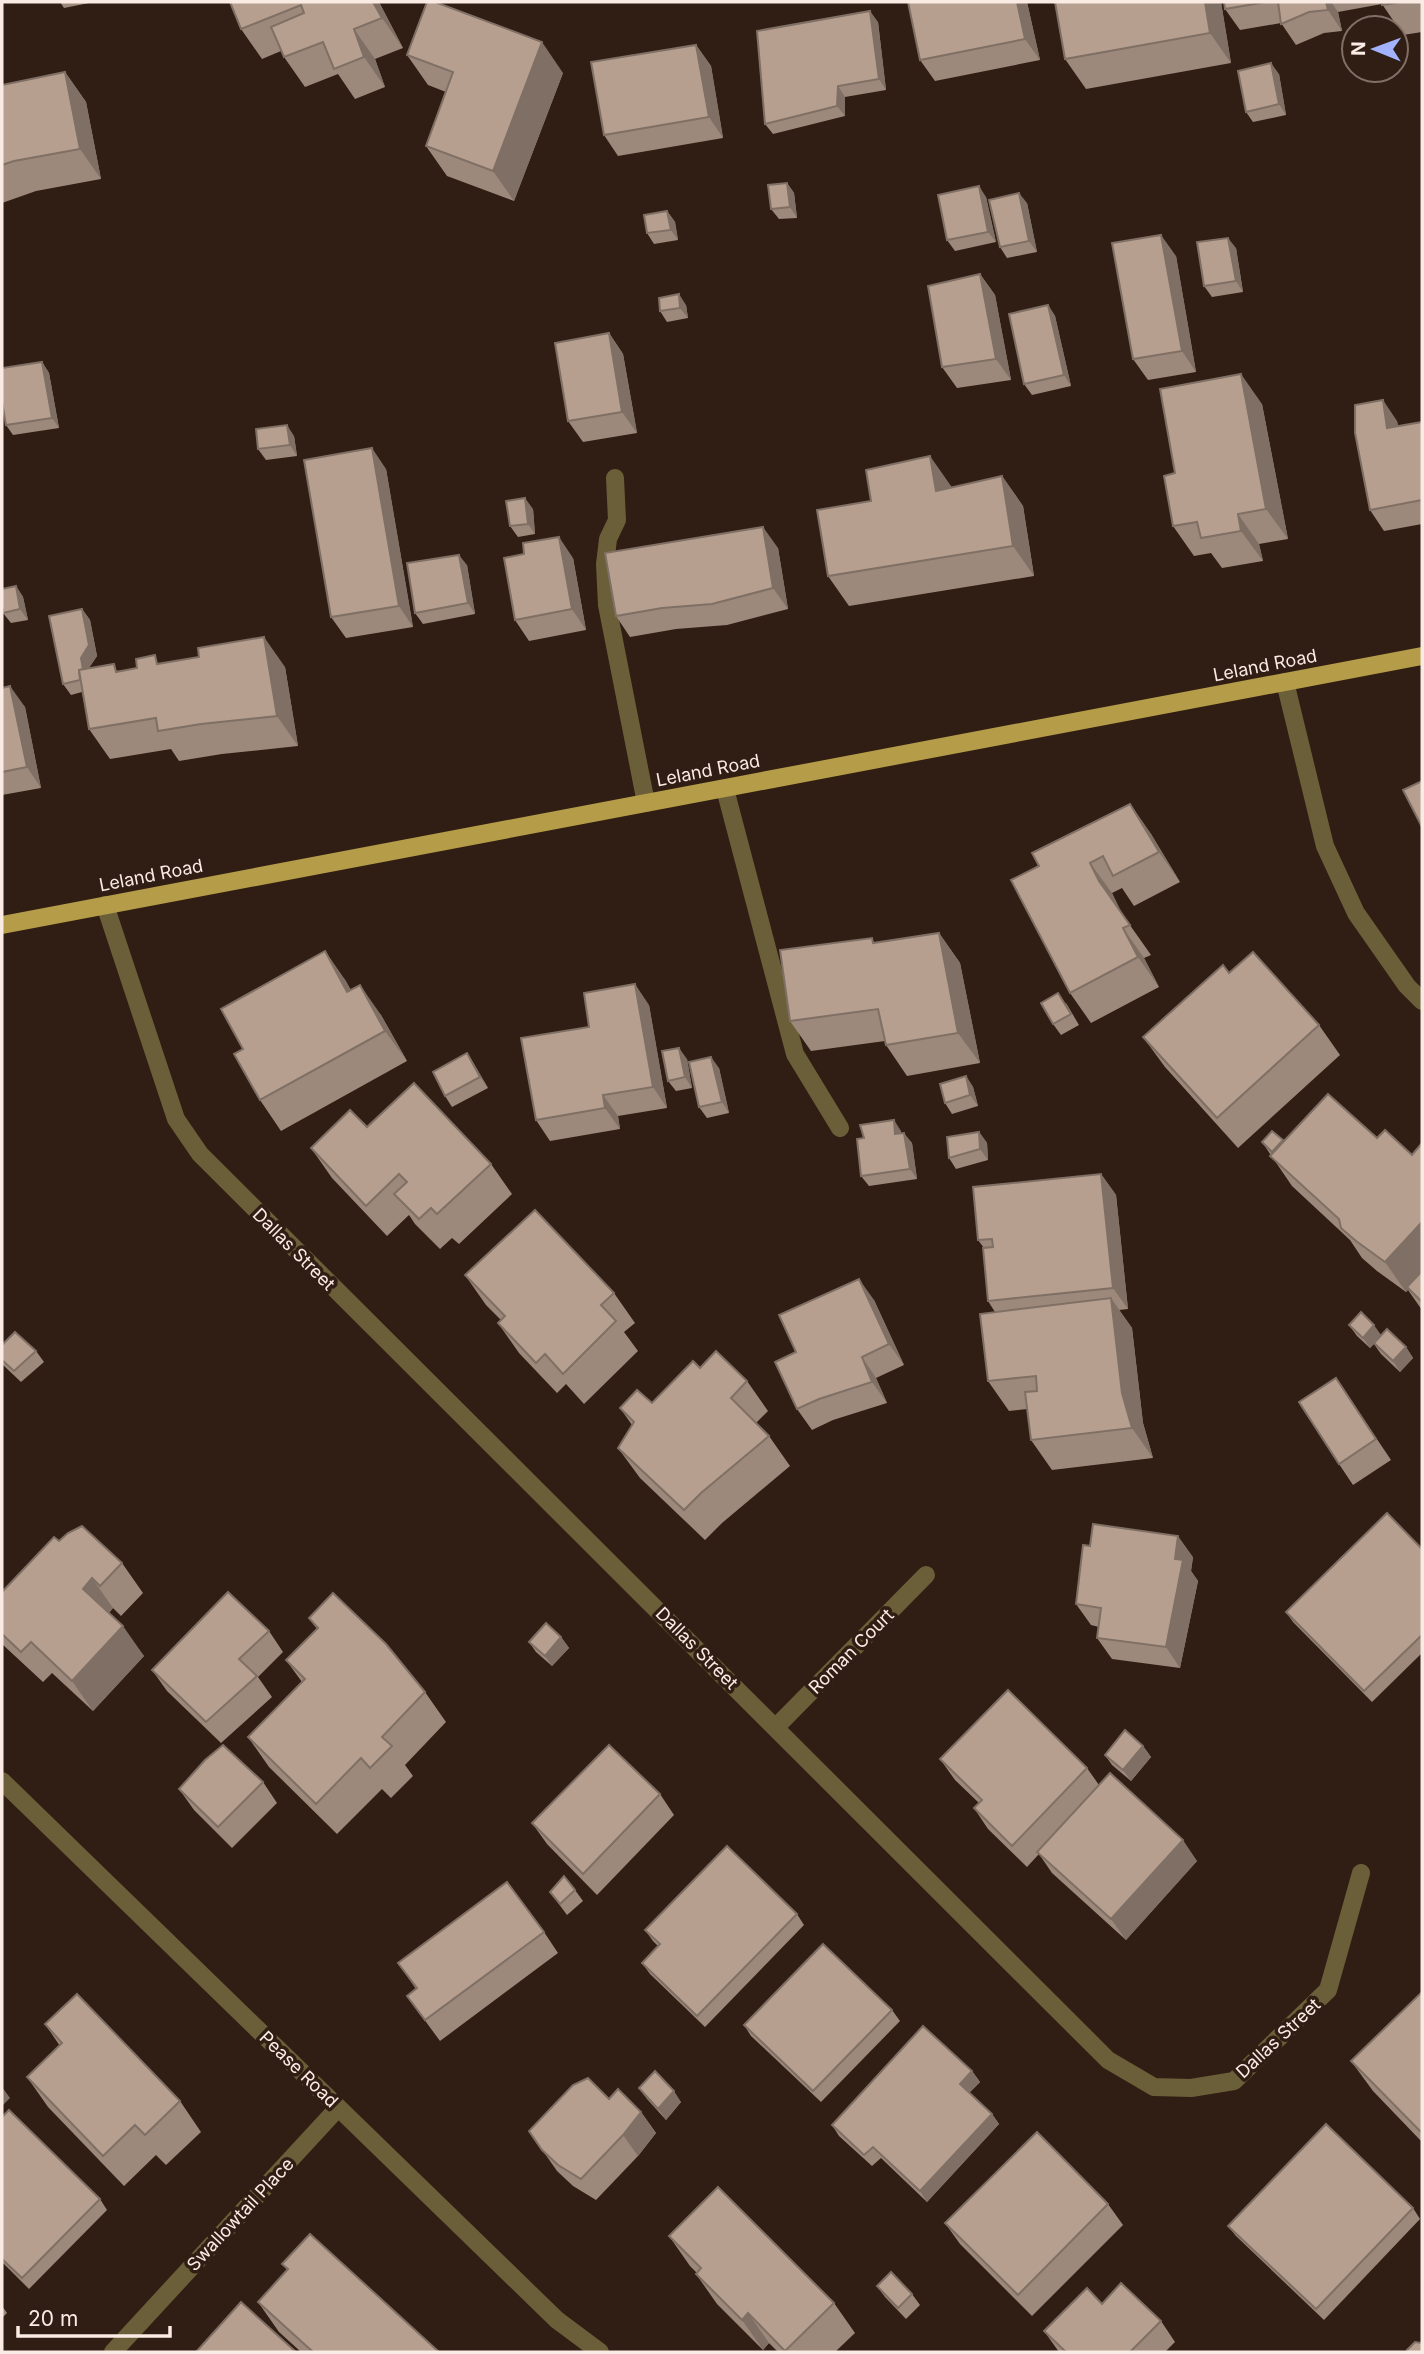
<svg xmlns="http://www.w3.org/2000/svg" width="1424" height="2354" viewBox="0 0 1424 2354" font-family="Inter,sans-serif">
	<style>
		.lines { fill: none; stroke-linecap: round; stroke-linejoin: round }
		.minor { stroke: #6a5f39; stroke-width: 18 }
		.major { stroke: #b49c48; stroke-width: 18 }
		.wall { fill: #9d897b }
		.shaded-wall { fill: #7f6f64 }
		.building { fill: #b69f8f; stroke: #7f6f64; stroke-width: 2 }
		.labels { text-anchor: middle; dominant-baseline: central; stroke-width: 7; stroke-linejoin: round; paint-order: stroke }
		.street-label { font-size: 18px; fill: #faebe5; stroke: #301d13 }
	</style>
	<rect width="100%" height="100%" fill="#301d13"/>
	<g class="lines">
		<g class="minor">
			<polyline points="615,478 617,520 608,539 605,564 607,605 646,803"/>
			<polyline points="1285,682 1325,846 1356,913 1407,986 1422,1001"/>
			<polyline points="725,789 795,1054 840,1128"/>
			<polyline points="105,905 176,1119 200,1154 1108,2060 1154,2087 1191,2088 1234,2081 1328,1990 1361,1873"/>
			<polyline points="776,1727 926,1575"/>
			<polyline points="2,1781 557,2320 600,2352"/>
			<polyline points="113,2352 338,2108"/>
		</g>
		<polyline class="major" points="2,925 1422,656"/>
	</g>
	<g class="wall">
		<polygon points="60,2 94,2 64,8"/>
		<polygon points="230,2 379,2 403,48 375,59 385,87 355,99 338,74 305,87 284,57 281,51 262,59 241,29"/>
		<polygon points="908,2 1027,2 1040,60 935,81 920,60"/>
		<polygon points="1221,2 1231,63 1086,89 1065,59"/>
		<polygon points="1224,2 1422,2 1422,32 1403,35 1382,4 1338,12 1342,31 1324,33 1296,45 1281,23 1240,30 1225,9"/>
		<polygon points="878,22 886,90 845,97 845,116 773,134 765,124"/>
		<polygon points="696,45 711,66 723,138 618,156 604,135"/>
		<polygon points="407,55 563,73 514,201 447,176 426,146 446,92 428,85"/>
		<polygon points="65,72 86,102 101,179 36,191 2,203 2,85"/>
		<polygon points="1279,74 1286,115 1253,122 1246,112"/>
		<polygon points="787,183 794,193 797,218 779,219 771,209"/>
		<polygon points="986,197 996,242 955,251 947,240"/>
		<polygon points="1027,203 1037,252 1007,258 1000,247"/>
		<polygon points="667,211 675,222 678,240 654,244 647,233"/>
		<polygon points="1236,248 1243,292 1212,297 1204,286"/>
		<polygon points="1176,256 1196,372 1148,380 1133,359"/>
		<polygon points="980,274 995,295 1011,380 957,388 942,367"/>
		<polygon points="686,305 688,318 667,322 660,311"/>
		<polygon points="1048,305 1055,316 1071,386 1032,395 1024,384"/>
		<polygon points="609,333 623,354 637,433 583,442 568,421"/>
		<polygon points="42,362 49,373 59,428 13,435 6,425"/>
		<polygon points="1262,404 1288,539 1259,544 1263,561 1222,568 1211,553 1194,556 1173,526 1175,473"/>
		<polygon points="1397,421 1398,426 1422,422 1422,524 1384,531 1370,510"/>
		<polygon points="294,436 297,456 266,460 258,449"/>
		<polygon points="386,469 413,627 346,638 331,617"/>
		<polygon points="1002,476 1023,506 1034,576 849,606 828,576 871,501 951,486 952,488"/>
		<polygon points="533,509 535,534 518,537 510,526"/>
		<polygon points="778,548 788,609 727,625 676,629 630,637 616,616"/>
		<polygon points="573,558 586,630 529,641 515,620"/>
		<polygon points="467,565 475,614 423,624 415,613"/>
		<polygon points="16,586 23,597 28,620 11,623 3,613"/>
		<polygon points="82,609 90,620 97,656 89,668 120,671 161,663 285,667 298,746 222,754 179,761 171,749 110,759 89,729 82,692 71,695 63,684"/>
		<polygon points="2,688 25,707 41,788 2,795"/>
		<polygon points="1130,804 1151,834 1180,882 1134,906 1122,888 1112,893 1120,911 1151,955 1144,958 1159,987 1091,1023 1070,993 1039,866"/>
		<polygon points="939,933 960,963 980,1063 907,1076 886,1045 885,1041 811,1051 790,1021 875,943"/>
		<polygon points="325,951 351,990 381,1015 407,1061 281,1131 260,1100 243,1049"/>
		<polygon points="1229,973 1319,1025 1340,1055 1238,1148 1165,1067 1143,1037"/>
		<polygon points="1066,1003 1079,1025 1061,1035 1053,1024"/>
		<polygon points="649,1005 667,1108 618,1116 620,1129 550,1141 536,1120 589,1027"/>
		<polygon points="467,1053 474,1064 488,1088 452,1107 445,1096"/>
		<polygon points="687,1059 692,1088 676,1091 668,1081"/>
		<polygon points="719,1068 729,1113 707,1118 699,1107"/>
		<polygon points="966,1076 973,1087 978,1106 952,1114 945,1103"/>
		<polygon points="367,1127 491,1164 512,1194 459,1244 452,1238 440,1249 415,1224 409,1215 387,1236 332,1178 311,1148"/>
		<polygon points="901,1131 901,1133 912,1143 917,1179 869,1186 861,1176 864,1138"/>
		<polygon points="979,1132 987,1143 988,1160 956,1169 949,1158"/>
		<polygon points="1377,1138 1412,1155 1422,1143 1422,1310 1408,1290 1406,1292 1377,1271 1362,1258 1350,1240 1292,1186 1262,1142"/>
		<polygon points="1101,1174 1116,1195 1128,1309 1119,1310 1132,1328 1143,1423 1153,1458 1052,1470 1031,1440 1027,1409 1009,1411 988,1381 995,1312 988,1301 984,1248 978,1240"/>
		<polygon points="465,1275 614,1293 635,1323 624,1332 638,1351 584,1404 566,1384 557,1393 519,1353 498,1323 501,1320 486,1305"/>
		<polygon points="874,1300 904,1365 876,1378 887,1403 833,1420 812,1430 797,1409 796,1352"/>
		<polygon points="1349,1325 1381,1335 1406,1347 1413,1358 1400,1372 1381,1354 1374,1344 1370,1348 1357,1336"/>
		<polygon points="2,1345 36,1351 44,1362 21,1382 2,1364"/>
		<polygon points="700,1368 747,1381 768,1411 756,1423 769,1436 790,1466 722,1523 705,1540 640,1478 618,1448 632,1425 620,1408 652,1403"/>
		<polygon points="1336,1378 1391,1460 1353,1485 1339,1464"/>
		<polygon points="59,1541 122,1563 143,1593 121,1616 113,1608 109,1613 144,1656 93,1711 52,1673 43,1682 2,1644 2,1592"/>
		<polygon points="1422,1549 1422,1653 1372,1702 1293,1622 1286,1612"/>
		<polygon points="1193,1557 1191,1571 1198,1581 1180,1668 1112,1659 1097,1638 1099,1627 1091,1625 1076,1604"/>
		<polygon points="309,1618 425,1692 446,1722 405,1765 413,1776 391,1798 382,1789 337,1834 269,1767 248,1737 302,1682 286,1660 317,1629"/>
		<polygon points="269,1631 283,1652 258,1677 272,1697 221,1743 167,1691 152,1670"/>
		<polygon points="561,1637 569,1648 552,1666 536,1652 529,1642"/>
		<polygon points="1143,1746 1151,1757 1131,1781 1112,1765 1105,1755"/>
		<polygon points="940,1759 1087,1768 1099,1785 1197,1861 1126,1940 1052,1873 1039,1854 1027,1867 988,1829 974,1808 979,1803 955,1780"/>
		<polygon points="263,1782 277,1803 232,1848 194,1810 179,1789"/>
		<polygon points="660,1794 674,1815 597,1895 547,1844 532,1823"/>
		<polygon points="575,1890 583,1901 567,1915 550,1892"/>
		<polygon points="797,1914 804,1925 705,2027 650,1974 642,1963 658,1946 653,1941 645,1930"/>
		<polygon points="544,1932 558,1953 440,2041 407,1996 416,1989 398,1963"/>
		<polygon points="1422,1992 1422,2142 1373,2091 1351,2061"/>
		<polygon points="892,2010 900,2021 821,2102 751,2036 744,2025"/>
		<polygon points="45,2024 180,2101 201,2132 166,2165 156,2155 124,2186 48,2107 27,2077 60,2046"/>
		<polygon points="972,2071 980,2082 969,2093 992,2114 999,2124 927,2202 881,2158 872,2166 839,2136 832,2125"/>
		<polygon points="639,2088 681,2102 666,2120 647,2099"/>
		<polygon points="609,2099 641,2112 656,2133 638,2156 596,2200 573,2186 557,2171 529,2131"/>
		<polygon points="2,2117 100,2199 107,2210 29,2289 2,2262"/>
		<polygon points="1108,2204 1123,2225 1032,2316 960,2244 945,2223"/>
		<polygon points="1413,2208 1420,2219 1324,2320 1236,2236 1228,2226"/>
		<polygon points="669,2236 834,2303 855,2333 835,2352 778,2352 769,2343 763,2350 717,2304 696,2274 697,2273 690,2266"/>
		<polygon points="282,2264 439,2352 301,2352 279,2332 258,2302 287,2270"/>
		<polygon points="877,2286 912,2294 920,2305 906,2319 885,2297"/>
		<polygon points="1102,2304 1161,2321 1175,2342 1165,2352 1059,2352 1044,2331"/>
		<polygon points="2,2306 7,2313 2,2318"/>
	</g>
	<g class="shaded-wall">
		<polygon points="373,2 379,2 403,48 382,18"/>
		<polygon points="1017,2 1027,2 1040,60 1025,39"/>
		<polygon points="1205,2 1221,2 1231,63 1210,33"/>
		<polygon points="1326,2 1331,2 1338,12 1342,31 1328,10"/>
		<polygon points="870,11 878,22 886,90 879,79"/>
		<polygon points="354,29 375,59 385,87 364,57"/>
		<polygon points="542,42 563,73 514,201 493,171"/>
		<polygon points="696,45 711,66 723,138 709,117"/>
		<polygon points="1271,63 1279,74 1286,115 1279,104"/>
		<polygon points="65,72 86,102 101,179 80,149"/>
		<polygon points="838,86 845,97 845,116 837,106"/>
		<polygon points="787,183 794,193 797,218 790,207"/>
		<polygon points="979,186 986,197 996,242 988,232"/>
		<polygon points="1019,193 1027,203 1037,252 1029,241"/>
		<polygon points="667,211 675,222 678,240 671,230"/>
		<polygon points="1161,235 1176,256 1196,372 1182,351"/>
		<polygon points="1228,238 1236,248 1243,292 1236,281"/>
		<polygon points="980,274 995,295 1011,380 996,359"/>
		<polygon points="679,294 686,305 688,318 680,308"/>
		<polygon points="1048,305 1055,316 1071,386 1064,375"/>
		<polygon points="609,333 623,354 637,433 622,412"/>
		<polygon points="42,362 49,373 59,428 52,418"/>
		<polygon points="1241,374 1262,404 1288,539 1266,509"/>
		<polygon points="1383,400 1397,421 1402,449 1387,428"/>
		<polygon points="287,425 294,436 297,456 290,445"/>
		<polygon points="372,448 386,469 413,627 399,606"/>
		<polygon points="930,456 951,486 957,521 936,491"/>
		<polygon points="1002,476 1023,506 1034,576 1013,546"/>
		<polygon points="525,498 533,509 535,534 528,524"/>
		<polygon points="1238,514 1259,544 1263,561 1241,531"/>
		<polygon points="763,527 778,548 788,609 773,588"/>
		<polygon points="559,537 573,558 586,630 572,609"/>
		<polygon points="459,555 467,565 475,614 468,603"/>
		<polygon points="16,586 23,597 28,620 20,609"/>
		<polygon points="82,609 90,620 97,656 88,669 85,679 81,658"/>
		<polygon points="264,637 285,667 298,746 277,716"/>
		<polygon points="10,686 25,707 41,788 27,767"/>
		<polygon points="1130,804 1151,834 1180,882 1159,852"/>
		<polygon points="1090,863 1112,893 1121,911 1099,881"/>
		<polygon points="1123,928 1144,958 1159,987 1138,957"/>
		<polygon points="939,933 960,963 980,1063 958,1033"/>
		<polygon points="325,951 346,981 368,1022 347,992"/>
		<polygon points="635,984 649,1005 667,1108 653,1087"/>
		<polygon points="360,985 381,1015 407,1061 385,1031"/>
		<polygon points="679,1048 687,1059 692,1088 685,1077"/>
		<polygon points="467,1053 474,1064 488,1088 480,1077"/>
		<polygon points="711,1057 719,1068 729,1113 722,1102"/>
		<polygon points="966,1076 973,1087 978,1106 970,1095"/>
		<polygon points="603,1095 618,1116 620,1129 605,1108"/>
		<polygon points="894,1120 901,1131 903,1144 895,1134"/>
		<polygon points="979,1132 987,1143 988,1160 980,1149"/>
		<polygon points="904,1133 912,1143 917,1179 910,1169"/>
		<polygon points="1101,1174 1116,1195 1128,1309 1113,1288"/>
		<polygon points="1422,1222 1422,1275 1406,1292 1385,1262"/>
		<polygon points="859,1279 874,1300 904,1365 889,1344"/>
		<polygon points="1111,1298 1132,1328 1143,1423 1153,1458 1132,1428 1122,1393"/>
		<polygon points="1374,1325 1381,1335 1370,1348 1363,1338"/>
		<polygon points="1406,1347 1413,1358 1400,1372 1393,1361"/>
		<polygon points="862,1357 876,1378 887,1403 872,1382"/>
		<polygon points="1178,1536 1193,1557 1191,1571 1198,1581 1180,1668 1166,1647"/>
		<polygon points="92,1578 113,1608 104,1619 83,1589"/>
		<polygon points="123,1626 144,1656 93,1711 72,1681"/>
		<polygon points="561,1637 569,1648 552,1666 545,1656"/>
		<polygon points="1143,1746 1151,1757 1131,1781 1123,1770"/>
		<polygon points="1183,1840 1197,1861 1126,1940 1111,1919"/>
		<polygon points="972,2071 980,2082 967,2095 960,2084"/>
		<polygon points="2,2087 10,2098 2,2106"/>
		<polygon points="674,2091 681,2102 666,2120 658,2109"/>
		<polygon points="641,2112 656,2133 638,2156 623,2135"/>
		<polygon points="992,2114 999,2124 927,2202 920,2191"/>
		<polygon points="748,2313 769,2343 763,2350 742,2320"/>
	</g>
	<g class="building">
		<polygon points="230,2 373,2 382,18 354,29 364,57 334,69 323,42 284,57 271,27 304,13 301,5 241,29"/>
		<polygon points="427,2 435,2 542,42 493,171 426,146 453,72 407,55"/>
		<polygon points="908,2 1017,2 1025,39 920,60"/>
		<polygon points="1055,2 1205,2 1210,33 1065,59"/>
		<polygon points="1224,2 1266,2 1225,9"/>
		<polygon points="1278,2 1326,2 1328,10 1309,12 1281,24"/>
		<polygon points="1382,2 1401,2 1382,5"/>
		<polygon points="870,11 879,79 838,86 837,106 765,124 757,31"/>
		<polygon points="696,45 709,117 604,135 591,62"/>
		<polygon points="1271,63 1279,104 1246,112 1238,71"/>
		<polygon points="65,72 80,149 14,161 2,165 2,85"/>
		<polygon points="787,183 790,207 771,209 768,185"/>
		<polygon points="979,186 988,232 947,240 938,195"/>
		<polygon points="1019,193 1029,241 1000,247 989,200"/>
		<polygon points="667,211 671,230 647,233 644,215"/>
		<polygon points="1161,235 1182,351 1133,359 1112,243"/>
		<polygon points="1228,238 1236,281 1204,286 1197,242"/>
		<polygon points="980,274 996,359 942,367 928,286"/>
		<polygon points="679,294 680,308 660,311 659,298"/>
		<polygon points="1048,305 1064,375 1024,384 1009,314"/>
		<polygon points="609,333 622,412 568,421 555,343"/>
		<polygon points="42,362 52,418 6,425 2,402 2,368"/>
		<polygon points="1241,374 1266,509 1238,514 1241,531 1201,538 1197,522 1173,526 1164,476 1175,473 1160,389"/>
		<polygon points="1383,400 1387,428 1422,422 1422,500 1370,510 1355,433 1355,405"/>
		<polygon points="287,425 290,445 258,449 256,429"/>
		<polygon points="372,448 399,606 331,617 304,460"/>
		<polygon points="930,456 936,491 1002,476 1013,546 828,576 817,510 871,501 866,470"/>
		<polygon points="525,498 528,524 510,526 506,501"/>
		<polygon points="763,527 773,588 712,604 662,608 616,616 605,553"/>
		<polygon points="559,537 572,609 515,620 504,558 524,554 523,543"/>
		<polygon points="459,555 468,603 415,613 407,563"/>
		<polygon points="16,586 20,609 3,613 2,605 2,589"/>
		<polygon points="82,609 89,645 81,658 83,669 79,670 80,680 63,684 49,616"/>
		<polygon points="264,637 277,716 201,724 158,731 156,718 89,729 79,670 114,664 116,672 137,668 136,659 155,655 157,664 199,657 198,648"/>
		<polygon points="10,686 27,767 2,772 2,688"/>
		<polygon points="1422,781 1422,827 1403,790"/>
		<polygon points="1130,804 1159,852 1113,876 1103,856 1090,863 1099,881 1130,925 1123,928 1138,957 1070,993 1011,880 1039,866 1032,853"/>
		<polygon points="939,933 958,1033 886,1045 878,1009 790,1021 780,950 872,938 873,943"/>
		<polygon points="325,951 347,992 360,985 385,1031 260,1100 234,1054 243,1049 221,1009"/>
		<polygon points="1253,952 1319,1025 1217,1118 1143,1037 1223,965 1229,973"/>
		<polygon points="635,984 653,1087 603,1095 605,1108 536,1120 521,1038 589,1027 584,993"/>
		<polygon points="1058,993 1071,1014 1053,1024 1041,1003"/>
		<polygon points="679,1048 685,1077 668,1081 662,1051"/>
		<polygon points="467,1053 480,1077 445,1096 433,1072"/>
		<polygon points="711,1057 722,1102 699,1107 689,1062"/>
		<polygon points="966,1076 970,1095 945,1103 940,1084"/>
		<polygon points="414,1083 491,1164 437,1214 431,1208 419,1219 394,1194 407,1182 399,1174 366,1206 311,1148 350,1110 367,1127"/>
		<polygon points="1328,1094 1377,1138 1385,1130 1412,1155 1422,1143 1422,1222 1385,1262 1356,1241 1341,1228 1339,1219 1270,1156"/>
		<polygon points="894,1120 895,1134 904,1133 910,1169 861,1176 857,1139 864,1138 860,1125"/>
		<polygon points="1272,1131 1283,1140 1272,1152 1262,1142"/>
		<polygon points="979,1132 980,1149 949,1158 947,1137"/>
		<polygon points="1101,1174 1113,1288 988,1301 983,1248 993,1247 992,1239 978,1240 973,1187"/>
		<polygon points="535,1210 614,1293 601,1305 616,1321 563,1374 545,1354 536,1363 498,1323 505,1316 465,1275"/>
		<polygon points="1422,1271 1422,1302 1407,1287"/>
		<polygon points="859,1279 889,1344 862,1357 872,1382 819,1399 797,1409 775,1362 796,1352 779,1315"/>
		<polygon points="1111,1298 1122,1393 1132,1428 1031,1440 1025,1392 1037,1391 1036,1376 988,1381 980,1314"/>
		<polygon points="1361,1312 1374,1325 1363,1338 1349,1325"/>
		<polygon points="1387,1329 1406,1347 1393,1361 1374,1343"/>
		<polygon points="15,1332 36,1351 14,1371 2,1360 2,1345"/>
		<polygon points="716,1351 747,1381 731,1398 769,1436 701,1493 684,1510 618,1448 634,1422 620,1408 637,1390 652,1403 693,1361 700,1368"/>
		<polygon points="1336,1378 1376,1439 1339,1464 1299,1402"/>
		<polygon points="1387,1513 1422,1549 1422,1635 1364,1691 1286,1612"/>
		<polygon points="1093,1524 1178,1536 1175,1559 1183,1560 1166,1647 1097,1638 1101,1608 1076,1604 1083,1545 1090,1546"/>
		<polygon points="82,1526 122,1563 100,1586 92,1578 83,1589 123,1626 72,1681 31,1642 21,1652 2,1634 2,1592 54,1537 59,1541 68,1533"/>
		<polygon points="228,1592 269,1631 239,1659 257,1676 206,1722 152,1670"/>
		<polygon points="333,1593 386,1644 425,1692 382,1737 392,1746 370,1768 361,1758 316,1804 248,1737 305,1679 286,1660 318,1628 309,1618"/>
		<polygon points="546,1623 561,1637 545,1656 529,1642"/>
		<polygon points="1008,1690 1087,1768 1012,1846 974,1808 982,1800 940,1759"/>
		<polygon points="1125,1730 1143,1746 1123,1770 1105,1755"/>
		<polygon points="223,1745 263,1782 218,1827 179,1789 205,1760"/>
		<polygon points="609,1745 660,1794 583,1874 532,1823"/>
		<polygon points="1110,1773 1183,1840 1111,1919 1037,1852"/>
		<polygon points="727,1846 797,1914 697,2016 642,1963 660,1944 645,1930"/>
		<polygon points="564,1876 575,1890 560,1904 550,1892"/>
		<polygon points="507,1882 544,1932 425,2020 407,1996 417,1988 398,1963"/>
		<polygon points="823,1944 892,2010 813,2091 744,2025"/>
		<polygon points="1422,1992 1422,2133 1351,2061"/>
		<polygon points="77,1994 180,2101 145,2135 135,2125 103,2156 27,2077 62,2043 45,2024"/>
		<polygon points="923,2026 972,2071 960,2084 992,2114 920,2191 873,2147 864,2155 832,2125"/>
		<polygon points="655,2071 674,2091 658,2109 639,2088"/>
		<polygon points="588,2078 609,2099 618,2089 641,2112 623,2135 581,2179 558,2165 542,2150 529,2131 573,2085"/>
		<polygon points="9,2110 100,2199 22,2278 2,2259 2,2117"/>
		<polygon points="1326,2124 1413,2208 1316,2309 1228,2226"/>
		<polygon points="1037,2132 1108,2204 1018,2295 945,2223"/>
		<polygon points="718,2187 834,2303 785,2351 748,2313 742,2320 696,2274 701,2268 669,2236"/>
		<polygon points="310,2234 439,2352 313,2352 258,2302 288,2269 282,2264"/>
		<polygon points="891,2272 912,2294 898,2308 877,2286"/>
		<polygon points="1121,2283 1161,2321 1130,2352 1066,2352 1044,2331 1087,2288 1102,2304"/>
		<polygon points="241,2302 296,2352 196,2352"/>
		<polygon points="1415,2342 1422,2343 1422,2352 1407,2352 1407,2350"/>
	</g>
	<g class="labels">
		<g class="street-label">
			<text transform="translate(1265 665) rotate(-11)">Leland Road</text>
			<text transform="translate(708 770) rotate(-11)">Leland Road</text>
			<text transform="translate(151 875) rotate(-11)">Leland Road</text>
			<text transform="translate(294 1249) rotate(45)">Dallas Street</text>
			<text transform="translate(697 1648) rotate(45)">Dallas Street</text>
			<text transform="translate(851 1651) rotate(-45)">Roman Court</text>
			<text transform="translate(1278 2038) rotate(-43)">Dallas Street</text>
			<text transform="translate(299 2069) rotate(44)">Pease Road</text>
			<text transform="translate(240 2214) rotate(-47)">Swallowtail Place</text>
		</g>
	</g>
	<rect width="1424" height="2354" fill="none" stroke="#faebe5" stroke-width="7"/>
	<g transform="translate(1375 49) rotate(271)"><circle r="33" fill="#301d13" stroke="#816f67" stroke-width="2"/>
	<path d="M0-5L12 26L0 18L-12 26Z" fill="#a3b2fd"/>
	<text y="-10" font-size="19" font-weight="bold" text-anchor="middle" fill="#faebe5">N</text>
	</g>
	<path d="M18 2326v10h152v-10" fill="none" stroke="#faebe5" stroke-width="3.5"/>
	<text x="28" y="2326" font-size="21" fill="#faebe5" stroke="#301d13" stroke-width="5" paint-order="stroke">20 m</text>
</svg>
